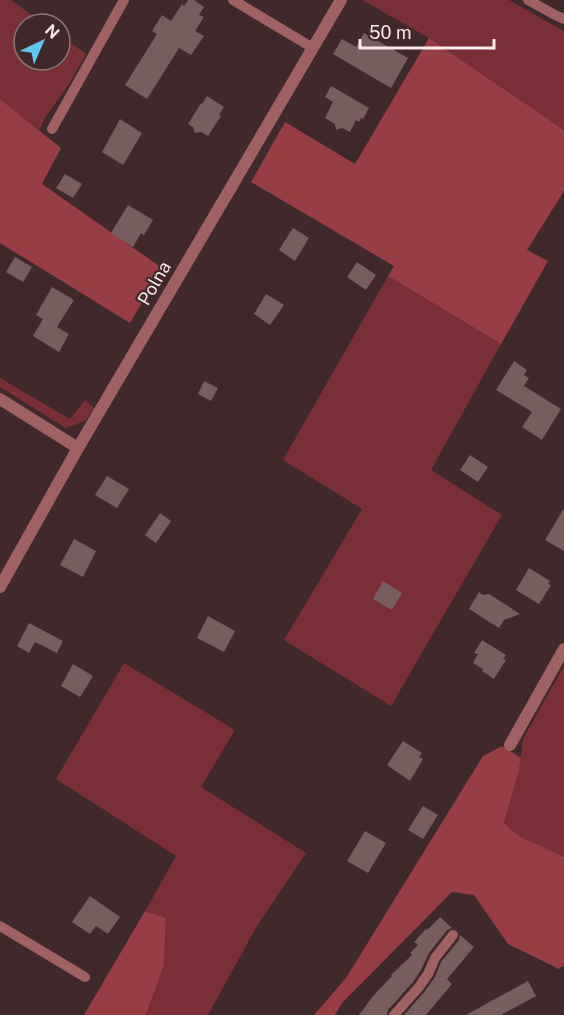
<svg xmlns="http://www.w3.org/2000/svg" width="564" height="1015" viewBox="0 0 564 1015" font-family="'Public Sans',sans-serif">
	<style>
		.green { fill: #7a2e35 }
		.forest { fill: #973e44 }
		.building { fill: #775e5e }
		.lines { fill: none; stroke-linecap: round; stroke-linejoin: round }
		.service { stroke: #a06163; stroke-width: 10 }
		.minor { stroke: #a06163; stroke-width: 12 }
		.labels { text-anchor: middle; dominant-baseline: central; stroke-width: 4.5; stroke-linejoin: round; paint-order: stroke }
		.street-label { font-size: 18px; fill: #f8eae9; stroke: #3f292a }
	</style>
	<rect width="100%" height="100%" fill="#3f292a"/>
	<g class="green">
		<polygon points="0,0 11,0 44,24 24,24 24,60 60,60 60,35 86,54 70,83 47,115 39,130 0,99"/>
		<polygon points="362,0 509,0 564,31 564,130 429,38"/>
		<polygon points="388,276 501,344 431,470 502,515 391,706 284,640 362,509 283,460"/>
		<polygon points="0,378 70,419 85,400 94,408 85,421 66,428 0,387"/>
		<polygon points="124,663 235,730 201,787 306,853 257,926 208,1015 146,1015 164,965 166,918 145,911 176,856 56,779"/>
		<polygon points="564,666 564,857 519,836 504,823 519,770 523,739"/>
	</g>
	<g class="forest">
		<polygon points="429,38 564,130 564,191 527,250 548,261 501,344 388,276 394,266 251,182 285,122 355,164"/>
		<polygon points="0,99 61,148 42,184 162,268 130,323 0,243"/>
		<polygon points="502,746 521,758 519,770 504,823 519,836 564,857 564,965 559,969 508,944 474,895 452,892 342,1003 335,1015 314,1015 346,978 483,756"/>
		<polygon points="145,911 166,918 164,965 146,1015 84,1015"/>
	</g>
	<g class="building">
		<polygon points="188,0 194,0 204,7 199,15 204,17 195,31 204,36 191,55 179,48 147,99 125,85 157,34 152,31 162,15 171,21 182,4 184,6"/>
		<polygon points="364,33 408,58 391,88 333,54 342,39 356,47"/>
		<polygon points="331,86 369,108 363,119 361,118 359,122 356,120 350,132 342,128 336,130 335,124 325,118 333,102 325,97"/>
		<polygon points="207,96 224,107 219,115 221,116 208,136 201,132 195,133 193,127 188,124 201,103 202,104"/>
		<polygon points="120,119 142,133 123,165 102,152"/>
		<polygon points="65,174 82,184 73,198 56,188"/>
		<polygon points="128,205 153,220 144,235 141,233 133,247 111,233"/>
		<polygon points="293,228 309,238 295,261 279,250"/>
		<polygon points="15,257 32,267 23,282 6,272"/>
		<polygon points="357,262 376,275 366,290 347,277"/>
		<polygon points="52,287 74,300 57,327 69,334 59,352 33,336 43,319 36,315"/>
		<polygon points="266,294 284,305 270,325 254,314"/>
		<polygon points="514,361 527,370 524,375 529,378 524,386 561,409 542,440 522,427 532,412 496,390"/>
		<polygon points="204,381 218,388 211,401 198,394"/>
		<polygon points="470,455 488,467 478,482 460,470"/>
		<polygon points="107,476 129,489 117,508 95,495"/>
		<polygon points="564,508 564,551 545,540"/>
		<polygon points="160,513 171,521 156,543 145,535"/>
		<polygon points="74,539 96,551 83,577 60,565"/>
		<polygon points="529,568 550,581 548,584 551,585 539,604 516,590"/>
		<polygon points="383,581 402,593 392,610 373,599"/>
		<polygon points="479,592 483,595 489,594 520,614 504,620 499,628 469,609"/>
		<polygon points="208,616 235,631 224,652 197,638"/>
		<polygon points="29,623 63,641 57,653 35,642 29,653 17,646"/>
		<polygon points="482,640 506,655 503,659 506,660 494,679 482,671 483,669 473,663 478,654 474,653"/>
		<polygon points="73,664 93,676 80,697 61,686"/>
		<polygon points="403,741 422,753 419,757 423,759 410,781 387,765"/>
		<polygon points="423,806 438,815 423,839 408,830"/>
		<polygon points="365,831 386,843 368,873 347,861"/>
		<polygon points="90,896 120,917 108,934 96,926 90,934 72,922"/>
		<polygon points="440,917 452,928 447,930 429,953 421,970 413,982 388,1010 387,1015 359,1015 373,996 392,976 391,975 412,955 410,953 418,945 414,942 426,929 427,930"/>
		<polygon points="460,935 474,947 447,979 452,984 426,1015 404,1015 425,991 435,977 441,962 459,940"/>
		<polygon points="528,981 536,996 501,1015 466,1015"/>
	</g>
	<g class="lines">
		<g class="service">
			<polyline points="233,0 313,48"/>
			<polyline points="528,0 555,15 564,19"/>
			<polyline points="52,129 124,0"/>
			<polyline points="0,926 85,977"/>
			<polyline points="394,1015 419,987 428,974 435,958 453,935"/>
		</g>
		<g class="minor">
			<polyline points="0,399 78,448"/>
			<polyline points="0,587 78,448 341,0"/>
			<polyline points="510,745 564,649"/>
		</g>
	</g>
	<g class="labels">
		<g class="street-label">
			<text transform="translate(154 283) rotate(-60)">Polna</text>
		</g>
	</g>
	<g transform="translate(42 42) rotate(44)"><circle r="28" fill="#3f292a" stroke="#897676" stroke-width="1.5"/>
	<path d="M0-4.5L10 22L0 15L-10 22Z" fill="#64c5ee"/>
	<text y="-9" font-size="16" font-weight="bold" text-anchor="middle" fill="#f8eae9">N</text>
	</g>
	<path d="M360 39v9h134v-9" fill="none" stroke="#f8eae9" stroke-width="3"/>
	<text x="369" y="39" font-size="18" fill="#f8eae9" stroke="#3f292a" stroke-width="4.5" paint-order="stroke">50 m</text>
</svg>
